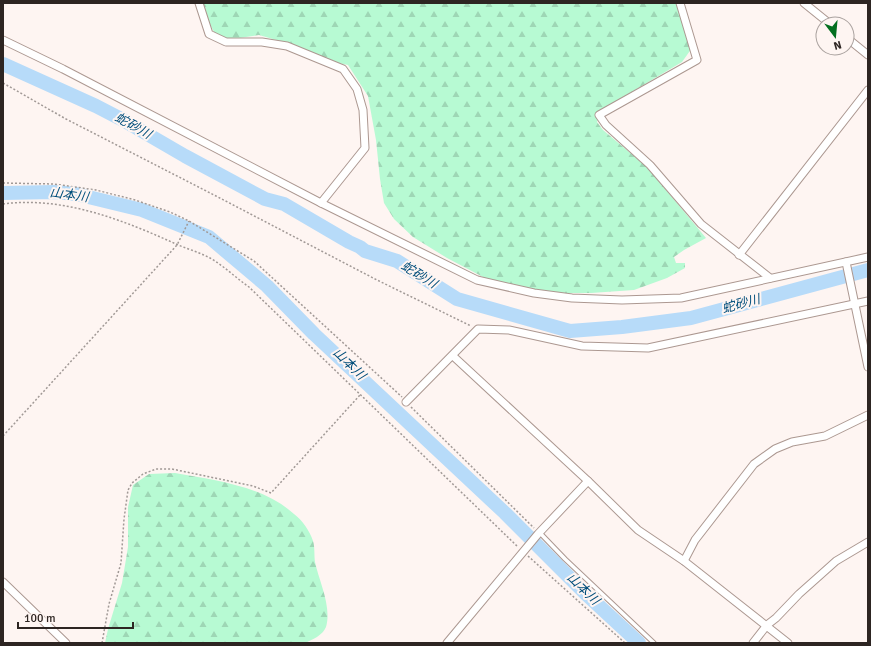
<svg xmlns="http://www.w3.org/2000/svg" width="871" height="646" viewBox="0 0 871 646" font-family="Signika,'Noto Sans JP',sans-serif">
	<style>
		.forest { fill: url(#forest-firs) }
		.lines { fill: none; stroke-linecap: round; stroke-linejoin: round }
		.river { stroke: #b7dbf9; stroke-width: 14 }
		.lane-casing { stroke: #ac9891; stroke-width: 5.5 }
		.street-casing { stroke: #ac9891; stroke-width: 9 }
		.path { stroke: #a19996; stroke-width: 1.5; stroke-dasharray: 2 2; stroke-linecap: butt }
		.lane { stroke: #fff; stroke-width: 3.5 }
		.street { stroke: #fff; stroke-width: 7 }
		.labels { text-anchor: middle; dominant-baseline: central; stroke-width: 4; stroke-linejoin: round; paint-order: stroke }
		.water-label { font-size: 13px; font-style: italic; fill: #004e7b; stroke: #fef5f2 }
	</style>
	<defs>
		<pattern id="forest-firs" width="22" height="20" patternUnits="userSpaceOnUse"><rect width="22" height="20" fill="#b7fad3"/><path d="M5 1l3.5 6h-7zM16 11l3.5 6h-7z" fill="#9ed6b5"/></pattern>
	</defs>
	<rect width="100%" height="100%" fill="#fef5f2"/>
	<g class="forest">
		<polygon points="203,3 676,3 692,48 682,62 603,109 597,122 603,130 647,167 706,238 684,250 674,257 676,263 685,263 685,268 667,278 634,290 591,293 533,293 485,278 447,258 413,237 394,219 384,203 380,179 376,140 368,96 348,65 328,61 290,44 259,35 226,40 215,34 209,22"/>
		<path d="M 175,473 C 215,480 263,486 294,514 C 302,520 310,531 313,541 C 315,547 314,555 315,562 C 319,581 332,607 326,627 C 323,635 312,640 305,643 L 105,643 L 108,629 L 122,583 L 128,547 L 128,507 L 133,485 L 149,474 Z"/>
	</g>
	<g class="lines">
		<g class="river">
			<polyline points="3,64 96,106 123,120 185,156 265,199 284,204 349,242 360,247 365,251 397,261 457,299 570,331 622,327 691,318 868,270"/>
			<polyline points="3,193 54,192 76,194 142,210 209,237 267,286 314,334 505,513 585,593 639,643"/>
		</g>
		<g class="lane-casing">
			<polyline id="lane" points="540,533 565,559 654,643"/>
		</g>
		<g class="street-casing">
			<g id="street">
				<polyline points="199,3 209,34 226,42 262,42 287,46 343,69 357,89 363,110 365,148 321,203"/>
				<polyline points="680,3 697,60 599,115 606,125 650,165 701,224 770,278"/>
				<polyline points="804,3 830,24"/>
				<polyline points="847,38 868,55"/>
				<polyline points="3,40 63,69 321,203 477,280 534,293 572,298 622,300 681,298 868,257"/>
				<polyline points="739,255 868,90"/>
				<polyline points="846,262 868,367"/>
				<polyline points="453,356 588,481 638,530 684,561 788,643"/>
				<polyline points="406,402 478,329 509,330 582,346 648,348 868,301"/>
				<polyline points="684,561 695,540 754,464 775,449 792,442 825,436 868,415"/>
				<polyline points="3,582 66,643"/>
				<polyline points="447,643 538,534 588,481"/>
				<polyline points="753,643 767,625 776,618 799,594 817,578 836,561 868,542"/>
			</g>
		</g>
		<g class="path">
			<polyline points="3,83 66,119 216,196 377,280 471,326"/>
			<polyline points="3,183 54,184 96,190 135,200 170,212 189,221 254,261 402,397"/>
			<path d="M 3,204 C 63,196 123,220 176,244 C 187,249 199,252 210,258 C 224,266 236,278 249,287 L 518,547"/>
			<polyline points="411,407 534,528"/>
			<polyline points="3,436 177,245 189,221"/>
			<polyline points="528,556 625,643"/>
			<polyline points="102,643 109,604 121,563 124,519 128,490 132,483 143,474 156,469 172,469 253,486 271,493 360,395"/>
		</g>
		<use href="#lane" class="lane"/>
		<use href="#street" class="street"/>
	</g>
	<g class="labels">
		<g class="water-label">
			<text transform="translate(133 126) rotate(29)">蛇砂川</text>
			<text transform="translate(69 195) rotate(8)">山本川</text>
			<text transform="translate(419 275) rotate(32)">蛇砂川</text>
			<text transform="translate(741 304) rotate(-15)">蛇砂川</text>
			<text transform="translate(349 364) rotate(44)">山本川</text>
			<text transform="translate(583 589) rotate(44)">山本川</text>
		</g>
	</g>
	<rect width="871" height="646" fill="none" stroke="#2d2522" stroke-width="8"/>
	<g transform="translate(835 36) rotate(164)"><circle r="19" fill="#fef5f2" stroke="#aaa29f"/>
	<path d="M0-3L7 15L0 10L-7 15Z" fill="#036f1f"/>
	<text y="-6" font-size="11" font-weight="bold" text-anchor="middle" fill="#2d2522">N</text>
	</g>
	<path d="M18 622v6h115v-6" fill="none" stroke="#2d2522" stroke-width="2"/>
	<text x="24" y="622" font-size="12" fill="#2d2522" stroke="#fef5f2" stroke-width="3" paint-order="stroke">100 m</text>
</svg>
